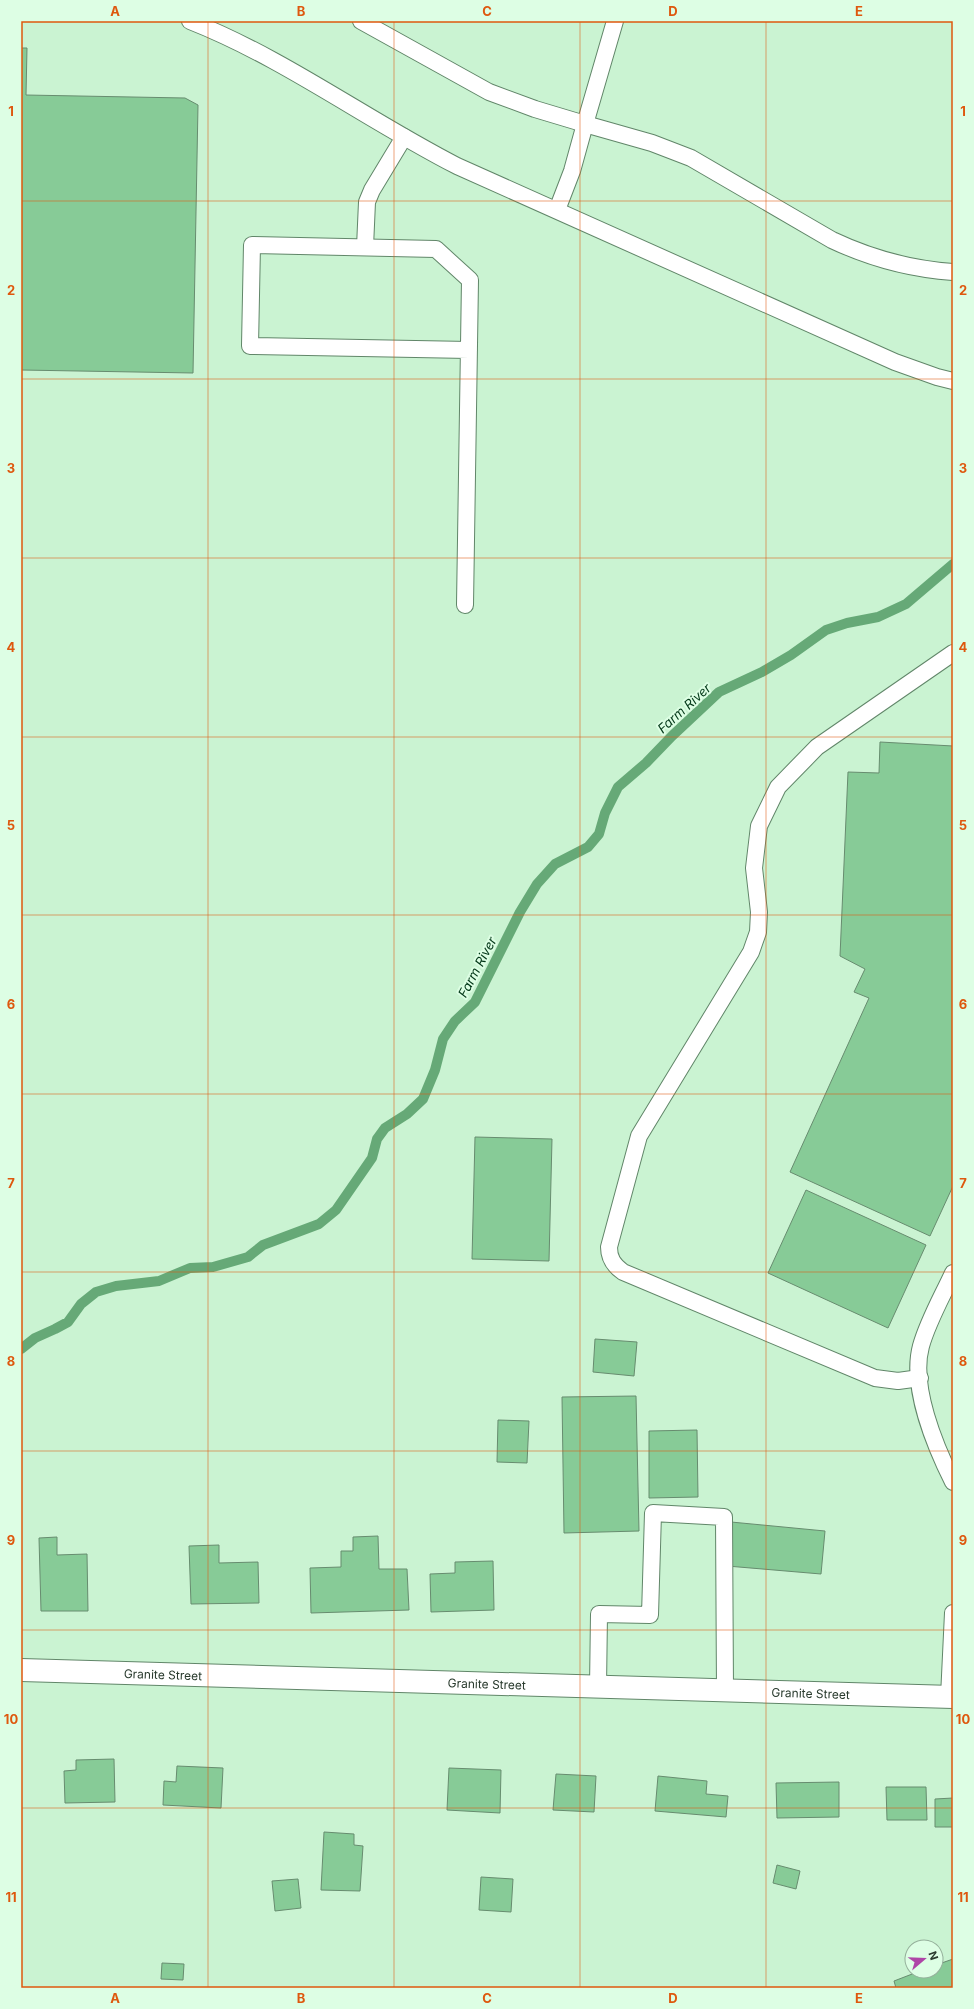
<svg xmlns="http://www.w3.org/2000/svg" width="974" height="2009" viewBox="0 0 974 2009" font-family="Inter,sans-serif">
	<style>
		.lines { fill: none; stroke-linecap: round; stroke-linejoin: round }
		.stream { stroke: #66a977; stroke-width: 10 }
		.building { fill: #87cb97; stroke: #678c6f }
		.lane-casing { stroke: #618669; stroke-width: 18 }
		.secondary-casing { stroke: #618669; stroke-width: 24 }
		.lane { stroke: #fff; stroke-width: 16 }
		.secondary { stroke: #fff; stroke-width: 22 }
		.grid { fill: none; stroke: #de580e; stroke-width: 1; stroke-opacity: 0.55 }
		.labels { text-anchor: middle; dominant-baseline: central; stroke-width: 4; stroke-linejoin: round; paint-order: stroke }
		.street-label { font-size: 12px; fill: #2a3b2e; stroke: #ddfee4 }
		.water-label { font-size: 13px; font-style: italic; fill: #003616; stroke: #ddfee4 }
		.neatline { fill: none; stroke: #de580e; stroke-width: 1.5 }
		.grid-label { font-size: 13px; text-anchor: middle; font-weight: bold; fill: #de580e }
	</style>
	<rect width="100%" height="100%" fill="#caf3d2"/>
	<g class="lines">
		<polyline class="stream" points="21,1349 35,1338 55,1329 68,1322 81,1304 96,1292 116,1286 159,1281 190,1268 213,1267 248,1257 263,1245 319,1224 336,1210 372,1158 377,1139 385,1128 407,1114 423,1099 435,1070 443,1039 455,1021 475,1002 520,912 537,884 555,864 588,847 599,834 605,813 618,787 646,763 672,736 719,692 762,672 791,655 826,630 847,623 878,617 906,604 953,564"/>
	</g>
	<g class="building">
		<polygon points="21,48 27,48 26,95 185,98 198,105 193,373 21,370"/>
		<polygon points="880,742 953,746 953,1186 930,1236 790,1172 869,998 854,992 865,969 840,956 848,772 879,773"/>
		<polygon points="475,1137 552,1139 549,1261 472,1259"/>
		<polygon points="806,1190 926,1245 888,1328 768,1273"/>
		<polygon points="595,1339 637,1342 634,1376 593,1372"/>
		<polygon points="636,1396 639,1531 564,1533 562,1397"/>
		<polygon points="498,1420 529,1421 527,1463 497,1462"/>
		<polygon points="697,1430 698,1497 649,1498 649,1431"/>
		<polygon points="731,1522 825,1531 821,1574 727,1566"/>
		<polygon points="378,1536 379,1569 407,1569 409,1610 311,1613 310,1568 341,1567 341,1551 353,1551 353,1537"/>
		<polygon points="57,1537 57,1555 87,1554 88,1611 41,1611 39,1538"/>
		<polygon points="219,1545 219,1563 258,1562 259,1603 191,1604 189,1546"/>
		<polygon points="493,1561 494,1610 431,1612 430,1574 455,1573 455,1562"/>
		<polygon points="114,1759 115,1802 65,1803 64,1771 76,1770 76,1760"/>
		<polygon points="177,1766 223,1768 221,1808 163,1805 164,1781 176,1782"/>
		<polygon points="449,1768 501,1770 500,1813 447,1810"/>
		<polygon points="556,1774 596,1776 594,1812 553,1810"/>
		<polygon points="658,1776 707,1781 706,1794 728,1796 726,1817 655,1811"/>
		<polygon points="839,1782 839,1817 777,1818 776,1783"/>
		<polygon points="886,1787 926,1787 927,1820 887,1820"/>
		<polygon points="953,1798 953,1827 935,1827 935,1799"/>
		<polygon points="324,1832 354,1834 354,1845 363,1846 360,1891 321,1890"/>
		<polygon points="777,1865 800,1871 796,1889 773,1883"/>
		<polygon points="481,1877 513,1879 511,1912 479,1910"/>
		<polygon points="298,1879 301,1908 275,1911 272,1881"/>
		<polygon points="953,1959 953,1988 896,1988 894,1981 920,1971 936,1971 936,1965"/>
		<polygon points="162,1963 184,1964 183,1980 161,1979"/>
	</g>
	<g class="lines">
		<g class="lane-casing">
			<g id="lane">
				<path d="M 190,21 C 284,58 367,120 457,166 L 895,362 L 937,377 L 953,381"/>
				<polyline points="361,21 489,92 535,109 585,124 572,171 557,210"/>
				<path d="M 615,21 L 585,124 L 652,143 L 691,158 L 832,240 C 872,259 910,269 953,272"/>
				<polyline points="365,247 367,202 372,190 404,137"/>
				<polyline points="465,605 470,280 436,249 252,245 250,346 469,350"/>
				<path d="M 953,1273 C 942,1297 928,1321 921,1346 C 910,1386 935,1446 953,1482"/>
				<path d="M 920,1378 L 898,1381 L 875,1378 L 623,1272 C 613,1265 609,1258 609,1247 L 639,1136 L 751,952 L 758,932 L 759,912 L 754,868 L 759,826 L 778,787 L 817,747 L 953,653"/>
				<polyline points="598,1687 599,1614 650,1615 653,1513 724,1517 725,1690"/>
				<polyline points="949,1697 953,1613"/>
			</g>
		</g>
		<g class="secondary-casing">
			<g id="secondary">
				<path id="s1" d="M 21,1670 L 953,1697"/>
			</g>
		</g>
		<use href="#lane" class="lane"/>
		<use href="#secondary" class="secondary"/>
	</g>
	<path class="grid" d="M 208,21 L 208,1988M 394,21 L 394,1988M 580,21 L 580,1988M 766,21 L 766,1988M 21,201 L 953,201M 21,379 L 953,379M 21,558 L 953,558M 21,737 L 953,737M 21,915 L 953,915M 21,1094 L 953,1094M 21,1272 L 953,1272M 21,1451 L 953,1451M 21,1630 L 953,1630M 21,1808 L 953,1808"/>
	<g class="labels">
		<g class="street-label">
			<text stroke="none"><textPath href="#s1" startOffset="142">Granite Street</textPath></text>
			<text stroke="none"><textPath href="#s1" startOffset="466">Granite Street</textPath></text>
			<text stroke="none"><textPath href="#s1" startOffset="790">Granite Street</textPath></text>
		</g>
		<g class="water-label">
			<text transform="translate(684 708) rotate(-42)">Farm River</text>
			<text transform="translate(477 967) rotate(-62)">Farm River</text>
		</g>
	</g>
	<rect width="974" height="2009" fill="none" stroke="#ddfee4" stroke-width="44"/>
	<g transform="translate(924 1959) rotate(71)"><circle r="19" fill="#ddfee4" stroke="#95b09b"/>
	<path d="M0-3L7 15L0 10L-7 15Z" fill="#af45a7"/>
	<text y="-6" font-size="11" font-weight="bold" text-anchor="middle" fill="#2a3b2e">N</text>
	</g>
	<rect x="22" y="22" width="930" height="1965" class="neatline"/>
	<g class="grid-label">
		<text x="115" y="16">A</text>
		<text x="301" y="16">B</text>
		<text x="487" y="16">C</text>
		<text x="673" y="16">D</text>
		<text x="859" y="16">E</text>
		<text x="11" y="116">1</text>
		<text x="963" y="116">1</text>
		<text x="11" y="295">2</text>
		<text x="963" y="295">2</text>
		<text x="11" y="473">3</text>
		<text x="963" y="473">3</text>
		<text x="11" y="652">4</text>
		<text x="963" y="652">4</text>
		<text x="11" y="830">5</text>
		<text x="963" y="830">5</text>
		<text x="11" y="1009">6</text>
		<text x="963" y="1009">6</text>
		<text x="11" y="1188">7</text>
		<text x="963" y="1188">7</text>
		<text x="11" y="1366">8</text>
		<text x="963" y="1366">8</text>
		<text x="11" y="1545">9</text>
		<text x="963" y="1545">9</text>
		<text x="11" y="1724">10</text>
		<text x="963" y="1724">10</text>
		<text x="11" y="1902">11</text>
		<text x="963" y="1902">11</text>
		<text x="115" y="2003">A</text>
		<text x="301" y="2003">B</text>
		<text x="487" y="2003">C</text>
		<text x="673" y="2003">D</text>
		<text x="859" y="2003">E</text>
	</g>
</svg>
